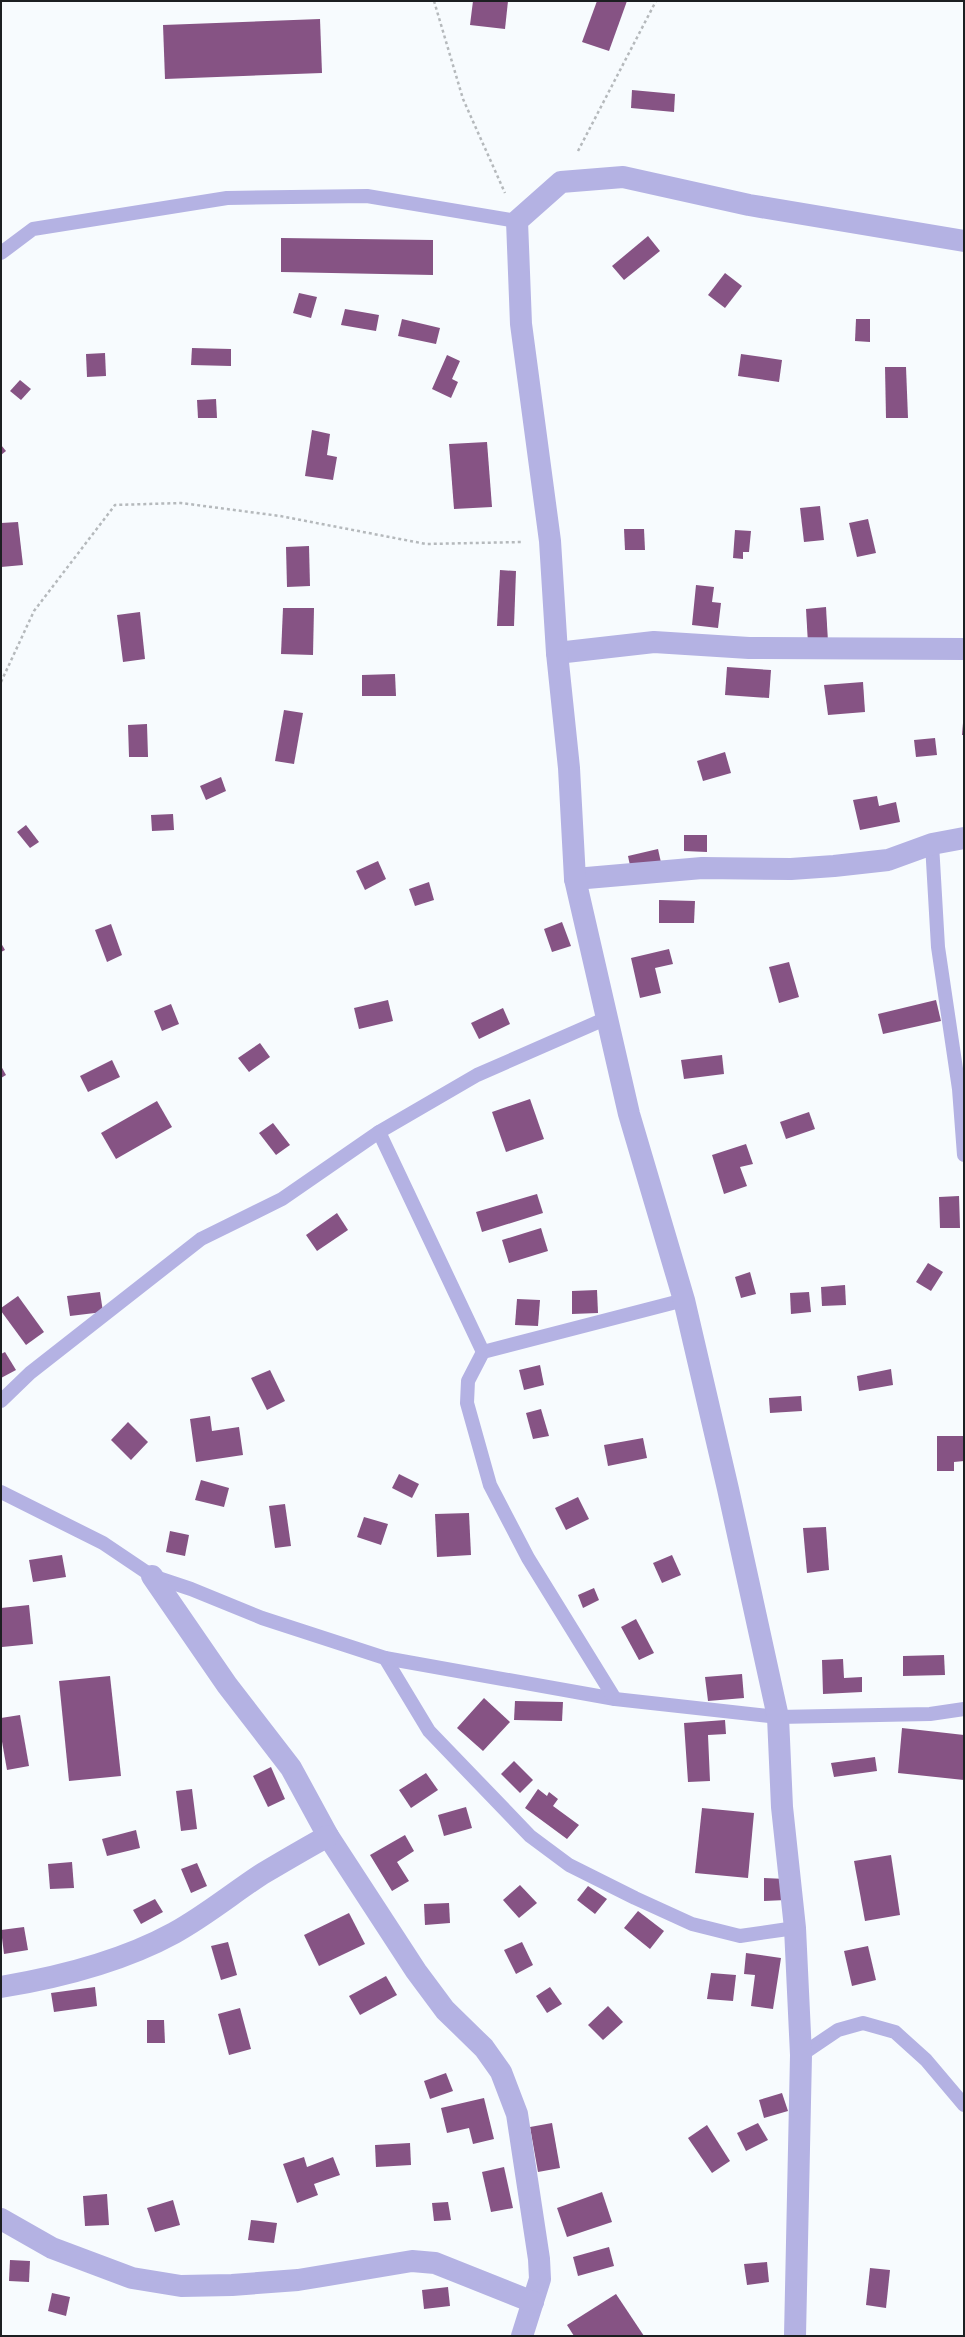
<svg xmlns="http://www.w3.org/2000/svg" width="965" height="2337" viewBox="0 0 965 2337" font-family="Commissioner,sans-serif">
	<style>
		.building { fill: #865384 }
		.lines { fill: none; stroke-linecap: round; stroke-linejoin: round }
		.path { stroke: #b5b9bc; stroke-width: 2.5; stroke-dasharray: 3 3; stroke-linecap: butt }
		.lane { stroke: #b4b2e3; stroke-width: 14 }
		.street { stroke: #b4b2e3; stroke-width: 22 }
	</style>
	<rect width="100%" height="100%" fill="#f7fbfe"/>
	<g class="building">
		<polygon points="473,1 508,1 505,29 470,25"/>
		<polygon points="597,1 627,1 609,51 582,42"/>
		<polygon points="320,19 322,73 165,79 163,25"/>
		<polygon points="632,90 675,94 674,112 631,108"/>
		<polygon points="648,236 660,251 624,280 612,266"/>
		<polygon points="281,238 433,240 433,275 281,272"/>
		<polygon points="725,273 742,286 725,308 708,295"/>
		<polygon points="299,293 317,297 311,318 293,313"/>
		<polygon points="345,309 379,315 376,331 341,325"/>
		<polygon points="402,319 440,328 436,344 398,336"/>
		<polygon points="856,319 870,319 870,342 855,341"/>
		<polygon points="192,348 231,349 231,366 191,365"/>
		<polygon points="105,353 106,376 87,377 86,354"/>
		<polygon points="741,354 782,360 779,382 738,376"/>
		<polygon points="447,355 460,361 452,379 458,382 451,398 432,389"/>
		<polygon points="885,367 906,367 908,418 886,418"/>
		<polygon points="20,380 31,389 21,400 10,391"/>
		<polygon points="216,399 217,418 198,418 197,400"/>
		<polygon points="312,430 330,434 327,455 337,457 333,480 305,476"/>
		<polygon points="487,442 492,507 454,509 449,444"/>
		<polygon points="1,445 6,451 1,455"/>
		<polygon points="820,506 824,540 804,542 800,508"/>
		<polygon points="868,519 876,553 857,557 849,523"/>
		<polygon points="18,522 23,565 1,567 1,523"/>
		<polygon points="624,529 644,529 645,550 625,550"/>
		<polygon points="735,530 751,531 749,552 743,552 743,559 733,558"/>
		<polygon points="309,546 310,586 287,587 286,547"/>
		<polygon points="500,570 516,571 514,626 497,626"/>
		<polygon points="696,585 714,587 712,602 721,603 718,628 692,625"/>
		<polygon points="826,607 828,642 808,644 806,609"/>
		<polygon points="283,608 314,608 313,655 281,654"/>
		<polygon points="140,612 145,659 123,662 117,615"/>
		<polygon points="727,667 771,670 769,698 725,695"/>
		<polygon points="395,674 396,696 362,696 362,675"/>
		<polygon points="863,682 865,712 828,715 824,685"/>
		<polygon points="284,710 303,713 294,764 275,761"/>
		<polygon points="963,723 964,723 964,735 962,735"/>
		<polygon points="147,724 148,757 129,757 128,725"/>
		<polygon points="935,738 937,755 916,757 914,740"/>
		<polygon points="725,752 731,773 703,781 697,761"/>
		<polygon points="221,777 226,791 206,800 200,786"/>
		<polygon points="877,796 879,806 896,802 900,822 860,830 853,800"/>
		<polygon points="173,814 174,830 152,831 151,815"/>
		<polygon points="26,825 39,842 30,848 17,832"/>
		<polygon points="684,835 707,835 707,852 684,851"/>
		<polygon points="658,849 662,867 632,875 628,856"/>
		<polygon points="378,861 386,879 365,890 356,871"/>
		<polygon points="429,882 434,900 415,906 409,889"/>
		<polygon points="659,900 695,901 694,923 659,923"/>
		<polygon points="562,922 571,946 552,952 544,929"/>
		<polygon points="111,924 122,955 107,962 95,930"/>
		<polygon points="1,943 5,950 1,952"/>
		<polygon points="669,949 673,964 655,968 661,993 640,998 631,958"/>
		<polygon points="789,962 799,997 779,1003 769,967"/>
		<polygon points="388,1000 393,1021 359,1029 354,1008"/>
		<polygon points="936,1000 941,1021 883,1034 878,1014"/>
		<polygon points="171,1004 179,1024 162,1031 154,1011"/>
		<polygon points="503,1008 510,1024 479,1039 471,1023"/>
		<polygon points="260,1043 270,1057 249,1072 238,1058"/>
		<polygon points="722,1055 724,1074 684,1079 681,1060"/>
		<polygon points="112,1060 120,1077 88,1092 80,1076"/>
		<polygon points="1,1066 6,1075 1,1078"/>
		<polygon points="530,1099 544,1139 506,1152 492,1112"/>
		<polygon points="157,1101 172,1127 116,1159 101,1133"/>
		<polygon points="809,1112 815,1129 786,1139 780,1122"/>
		<polygon points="273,1123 290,1145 276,1155 259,1133"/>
		<polygon points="746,1144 753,1164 740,1167 747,1186 724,1194 712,1155"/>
		<polygon points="537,1194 543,1213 482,1232 476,1212"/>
		<polygon points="959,1196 960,1228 940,1228 939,1197"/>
		<polygon points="337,1213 348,1230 317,1251 306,1235"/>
		<polygon points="541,1228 548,1251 509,1263 502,1240"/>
		<polygon points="928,1263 943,1272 931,1291 916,1282"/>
		<polygon points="750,1272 756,1294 741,1298 735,1277"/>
		<polygon points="845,1285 846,1305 822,1306 821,1287"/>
		<polygon points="597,1290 598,1313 572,1314 572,1291"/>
		<polygon points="100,1292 103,1312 70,1316 67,1296"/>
		<polygon points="809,1292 811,1312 791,1314 790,1293"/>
		<polygon points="18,1296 44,1332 26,1345 1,1311 1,1308"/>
		<polygon points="517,1299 540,1300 538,1326 515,1325"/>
		<polygon points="5,1352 16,1370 1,1378 1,1354"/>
		<polygon points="540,1365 544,1385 524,1390 519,1370"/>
		<polygon points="891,1369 893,1385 859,1391 857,1376"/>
		<polygon points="270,1370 285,1401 267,1410 251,1378"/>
		<polygon points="801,1396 802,1411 770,1413 769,1398"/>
		<polygon points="541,1409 549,1436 533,1439 526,1413"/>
		<polygon points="210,1416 212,1431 239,1427 243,1455 196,1462 190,1419"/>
		<polygon points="128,1422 148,1442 131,1460 111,1440"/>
		<polygon points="937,1436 964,1436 964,1461 954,1462 954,1471 937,1471"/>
		<polygon points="643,1438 647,1458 608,1466 604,1445"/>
		<polygon points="399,1474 419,1484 412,1498 392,1488"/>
		<polygon points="201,1480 229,1488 224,1507 195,1500"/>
		<polygon points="578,1497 589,1519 566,1530 555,1508"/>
		<polygon points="285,1504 291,1546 275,1548 269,1506"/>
		<polygon points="469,1513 471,1555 437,1557 435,1514"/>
		<polygon points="364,1517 388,1524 381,1545 357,1537"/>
		<polygon points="826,1527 829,1570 807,1573 803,1528"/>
		<polygon points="170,1531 189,1535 185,1556 166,1552"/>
		<polygon points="62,1555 66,1577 33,1582 29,1560"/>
		<polygon points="672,1555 681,1575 662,1583 653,1563"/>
		<polygon points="594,1588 599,1600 583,1608 578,1595"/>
		<polygon points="29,1605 33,1644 2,1647 1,1608"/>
		<polygon points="636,1619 654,1653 639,1660 621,1627"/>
		<polygon points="944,1655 945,1675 903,1676 903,1656"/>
		<polygon points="843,1659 844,1678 862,1677 862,1692 823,1694 822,1660"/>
		<polygon points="742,1674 744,1698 708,1701 705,1677"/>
		<polygon points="110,1676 121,1776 69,1781 59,1681"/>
		<polygon points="484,1698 510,1722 483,1751 457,1728"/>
		<polygon points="515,1701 563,1702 562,1721 514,1720"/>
		<polygon points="20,1715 29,1766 7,1770 1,1736 1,1718"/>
		<polygon points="725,1720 726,1734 708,1735 710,1781 688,1782 684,1723"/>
		<polygon points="902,1728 964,1735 964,1780 898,1773"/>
		<polygon points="875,1757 877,1771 834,1777 831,1763"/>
		<polygon points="514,1761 533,1780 520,1793 501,1774"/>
		<polygon points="271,1767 285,1799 268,1807 253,1776"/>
		<polygon points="426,1773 438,1790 411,1808 399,1790"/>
		<polygon points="192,1789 197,1829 181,1831 176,1791"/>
		<polygon points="538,1789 547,1796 549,1792 558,1799 553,1806 579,1825 567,1839 525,1808"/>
		<polygon points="466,1807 472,1828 444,1836 438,1815"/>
		<polygon points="702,1808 754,1813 748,1878 695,1873"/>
		<polygon points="136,1830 140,1848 107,1856 102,1839"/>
		<polygon points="405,1835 414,1851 397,1862 409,1881 392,1891 370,1855"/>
		<polygon points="891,1855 900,1915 865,1921 854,1861"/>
		<polygon points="72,1862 74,1888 50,1889 48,1864"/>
		<polygon points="197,1863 207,1886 191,1893 181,1869"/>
		<polygon points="764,1878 786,1879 786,1900 764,1901"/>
		<polygon points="520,1885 537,1903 519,1918 503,1900"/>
		<polygon points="588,1886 607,1899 595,1914 577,1900"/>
		<polygon points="155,1899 163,1912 141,1924 133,1910"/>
		<polygon points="449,1903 450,1923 425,1925 424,1904"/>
		<polygon points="638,1911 664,1931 650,1949 624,1928"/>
		<polygon points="349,1913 365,1944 319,1966 304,1935"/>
		<polygon points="24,1927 28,1950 4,1954 1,1930"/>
		<polygon points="228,1942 237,1975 221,1980 211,1946"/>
		<polygon points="522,1942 533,1965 516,1974 504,1950"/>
		<polygon points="868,1946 876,1980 852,1986 844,1951"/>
		<polygon points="746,1953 781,1958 773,2009 751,2006 755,1975 744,1974"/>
		<polygon points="711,1973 736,1975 733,2001 707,1999"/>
		<polygon points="386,1976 397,1995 360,2015 349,1996"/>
		<polygon points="95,1987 97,2006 54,2012 51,1993"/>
		<polygon points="550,1987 562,2004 547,2013 536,1996"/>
		<polygon points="608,2006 623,2022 603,2040 588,2025"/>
		<polygon points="240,2008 251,2049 229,2055 218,2014"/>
		<polygon points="147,2020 164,2020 165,2043 147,2043"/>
		<polygon points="446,2073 453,2091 430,2099 424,2081"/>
		<polygon points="782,2093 788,2111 764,2118 759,2100"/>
		<polygon points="484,2098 494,2139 473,2144 469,2128 447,2133 441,2108"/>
		<polygon points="552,2123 560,2168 538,2172 530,2127"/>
		<polygon points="758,2123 768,2140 746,2151 737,2133"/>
		<polygon points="707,2125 730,2161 712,2173 688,2138"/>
		<polygon points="410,2143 411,2165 376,2167 375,2145"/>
		<polygon points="304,2157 307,2167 333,2157 340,2175 314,2184 318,2195 297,2203 283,2164"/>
		<polygon points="504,2167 513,2208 491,2212 482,2172"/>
		<polygon points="602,2192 612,2222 567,2237 557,2208"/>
		<polygon points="107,2194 109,2225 85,2226 83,2196"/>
		<polygon points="173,2200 180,2225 155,2232 147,2208"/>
		<polygon points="448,2202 451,2220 434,2221 432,2203"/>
		<polygon points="251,2220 277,2223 274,2243 248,2240"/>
		<polygon points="609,2247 614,2266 578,2276 573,2257"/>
		<polygon points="10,2260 30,2261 29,2282 9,2281"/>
		<polygon points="767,2262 769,2282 747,2285 744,2264"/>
		<polygon points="870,2268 890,2270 886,2308 866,2305"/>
		<polygon points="448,2287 450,2306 424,2309 422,2290"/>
		<polygon points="52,2293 70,2297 66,2316 48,2311"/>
		<polygon points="616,2294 644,2336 574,2336 567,2325"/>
	</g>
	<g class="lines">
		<g class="path">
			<polyline points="434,1 463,99 505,193"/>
			<polyline points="578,151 656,1"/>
			<polyline points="1,682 34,611 115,505 181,503 280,516 426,544 521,542"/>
		</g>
		<g class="lane">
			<polyline points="1,253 33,229 227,198 367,196 517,221"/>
			<polyline points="932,844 938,947 959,1089 964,1155"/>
			<polyline points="379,1132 483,1352"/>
			<polyline points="1,1401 30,1373 201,1239 282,1199 379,1132 477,1075 607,1018"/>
			<polyline points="1,1492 103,1543 152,1576 191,1589 262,1618 385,1658 429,1731 530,1836 569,1865 635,1898 692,1924 740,1936 795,1928"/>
			<polyline points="385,1658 615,1699 778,1717 930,1714 964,1709"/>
			<polyline points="615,1699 528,1558 490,1485 467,1403 468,1381 483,1352 684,1300"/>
			<polyline points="801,2055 838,2030 863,2023 895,2032 926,2060 964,2105"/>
		</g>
		<g class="street">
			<polyline points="557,653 654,642 749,648 964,649"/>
			<polyline points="575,879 702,868 791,869 834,866 888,860 932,844 964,838"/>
			<polyline points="152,1576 227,1685 291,1768 328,1836 416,1971 445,2010 484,2048 501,2072 517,2114 539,2259 540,2279 522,2336"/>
			<path d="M 1,1987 C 61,1977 121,1962 174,1933 C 205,1916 233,1893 262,1874 C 284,1861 306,1848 328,1836"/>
			<polyline points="1,2219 52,2248 132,2278 181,2286 232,2285 298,2280 412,2261 435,2263 533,2302"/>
			<polyline points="795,2336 801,2055 795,1928 782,1807 778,1717 728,1489 684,1300 629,1114 575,879 569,768 557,653 550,541 521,324 517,221 561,182 623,177 749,205 964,241"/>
		</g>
	</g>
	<rect width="965" height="2337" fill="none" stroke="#1c1f22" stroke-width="4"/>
</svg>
